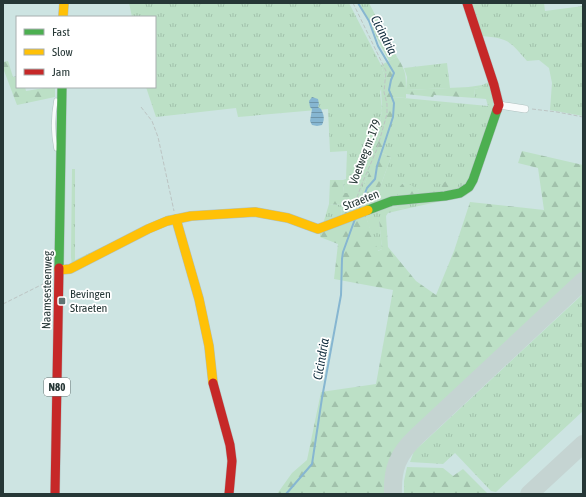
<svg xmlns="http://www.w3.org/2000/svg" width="586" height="497" viewBox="0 0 586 497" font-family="'Asap Condensed',sans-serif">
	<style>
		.grass { fill: url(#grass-tufts) }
		.forest { fill: url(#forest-firs) }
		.water { fill: url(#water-rules) }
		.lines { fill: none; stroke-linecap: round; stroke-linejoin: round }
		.stream { stroke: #86b6d1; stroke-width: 2 }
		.taxiway { stroke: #c5d4d2; stroke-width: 18 }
		.lane-casing { stroke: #afc0bf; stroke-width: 4.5 }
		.street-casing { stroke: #afc0bf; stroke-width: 8 }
		.fast-casing { stroke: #afc0bf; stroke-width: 10 }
		.slow-casing { stroke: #afc0bf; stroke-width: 10 }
		.jam-casing { stroke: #afc0bf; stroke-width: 10 }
		.path { stroke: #bcc4c3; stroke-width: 1; stroke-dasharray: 4 2; stroke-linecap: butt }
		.lane { stroke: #f8fbfb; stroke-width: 3.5 }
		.street { stroke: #f8fbfb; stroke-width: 7 }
		.fast { stroke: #4caf50; stroke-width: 9 }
		.slow { stroke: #ffc107; stroke-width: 9 }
		.jam { stroke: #c62828; stroke-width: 9 }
		.poi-dot { fill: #607472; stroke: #fff; stroke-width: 1.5 }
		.labels { text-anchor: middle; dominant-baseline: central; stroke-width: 3.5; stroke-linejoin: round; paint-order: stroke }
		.shield { fill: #fff; stroke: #677372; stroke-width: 1 }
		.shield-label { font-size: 11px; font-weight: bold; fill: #263736 }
		.street-label { font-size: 12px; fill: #263736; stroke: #fff }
		.poi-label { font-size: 12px; fill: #263736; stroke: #fff; text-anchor: start }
		.water-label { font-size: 13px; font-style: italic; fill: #122e3f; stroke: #fff }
	</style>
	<defs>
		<pattern id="grass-tufts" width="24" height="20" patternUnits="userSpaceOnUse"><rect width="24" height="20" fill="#bce0c6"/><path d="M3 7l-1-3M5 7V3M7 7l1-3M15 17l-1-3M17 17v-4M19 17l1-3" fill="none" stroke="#a1c1ab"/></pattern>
		<pattern id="forest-firs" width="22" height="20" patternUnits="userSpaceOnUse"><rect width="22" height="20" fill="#bce0c6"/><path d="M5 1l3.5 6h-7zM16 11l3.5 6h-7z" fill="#a1c1ab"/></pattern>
		<pattern id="water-rules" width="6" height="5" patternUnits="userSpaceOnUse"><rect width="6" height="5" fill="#86b6d1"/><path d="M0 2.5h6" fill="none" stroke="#6d95aa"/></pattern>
	</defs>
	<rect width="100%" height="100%" fill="#cde4e2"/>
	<g class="grass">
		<polygon points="129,3 349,3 381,65 385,78 380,92 382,111 380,122 364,171 369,173 361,193 344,193 343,180 346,179 347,151 330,152 328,109 238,117 236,108 156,117 146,87 155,87 155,17 132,17"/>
		<path d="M 359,3 L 369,3 L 397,57 L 389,61 C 378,42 370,22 359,3 Z"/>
		<path d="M 471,3 L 544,3 L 545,11 L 583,6 L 583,116 L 550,110 L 552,83 L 549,68 L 539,60 L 527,61 C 510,41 508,38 481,36 Z"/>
		<polygon points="447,63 450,88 406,90 407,77 404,68"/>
		<path d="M 489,82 L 495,103 L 474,170 L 463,188 C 451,190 431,194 419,190 C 412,188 410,183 402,184 L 398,198 L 386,201 L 380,196 L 378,193 L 391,157 L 380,152 L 393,119 L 393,97 L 488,106 L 486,99 L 475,98 L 474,89 L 482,87 L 482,85 Z"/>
		<polygon points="72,169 75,169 75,260 169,215 169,217 72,266 71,257"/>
		<polygon points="466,193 467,195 460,197 405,209 391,207 379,219 382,249 377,251 365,214 389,204"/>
		<polygon points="329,204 341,205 342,218 323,224"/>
		<polygon points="583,294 583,411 496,492 491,491 455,453 443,464 410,462 414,451 423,443"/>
	</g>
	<g class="forest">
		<path d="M 397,57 C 406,71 406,74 406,90 L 469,87 L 482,85 L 483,87 L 474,89 L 475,98 L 434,95 L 433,97 L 406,94 L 406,98 L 393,97 L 393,119 L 380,152 L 391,157 L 378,193 L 380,196 L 384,197 L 386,201 L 342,218 L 341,205 L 329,204 L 330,180 L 343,180 L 344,193 L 361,193 L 369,173 L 363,171 L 380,122 L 382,111 L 381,86 L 385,78 L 381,65 Z"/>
		<polygon points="8,61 13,77 17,76 17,87 25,87 26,91 44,88 45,87 55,87 55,97 17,105 3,68 3,62"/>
		<path d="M 522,151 L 583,165 L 583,272 L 402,440 C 390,456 384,473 384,494 L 277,494 L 292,473 L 307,460 L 321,392 L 376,384 L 393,290 L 334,279 L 338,244 L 320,237 L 320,233 L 365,214 L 378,251 L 382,249 L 379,219 L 382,210 L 391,207 L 405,209 L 388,213 L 386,216 L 388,247 L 416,281 L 436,295 L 454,251 L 470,202 L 544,210 L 538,168 L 518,163 Z"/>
		<polygon points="447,180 456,181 458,184 456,192 398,198 398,189 402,184 407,183 419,190 441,191 441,185"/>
		<polygon points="407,467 443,468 453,476 463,469 488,494 404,494 404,481"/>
	</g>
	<path class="water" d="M 312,97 L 318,99 L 319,104 L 318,107 L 321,109 C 324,115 325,119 322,125 L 317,126 L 312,125 L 310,121 L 312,109 L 310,107 L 309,101 Z"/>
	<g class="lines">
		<g class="stream">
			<polyline points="358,3 369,21 378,46 394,73 391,80 389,90 394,103 393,117 377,166 375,179 367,188 359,209"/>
			<polyline points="286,494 312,464 322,398 341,295 342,259 343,252 355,219"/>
		</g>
		<g class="taxiway">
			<path d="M 393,494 C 392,469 398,454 416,437 L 583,281"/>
			<polyline points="529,494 583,444"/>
		</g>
		<g class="lane-casing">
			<path id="lane" d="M 56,149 C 53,134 53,115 56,100"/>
		</g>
		<g class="street-casing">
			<polyline id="street" points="499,105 525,109"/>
		</g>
		<g class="fast-casing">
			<g id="fast">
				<polyline points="368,210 392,201 445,196 460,193 469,187 473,180 497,110"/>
				<polyline points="59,268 62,87"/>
			</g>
		</g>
		<g class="slow-casing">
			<g id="slow">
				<polyline points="63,17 64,3"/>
				<polyline points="176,219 199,299 209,346 213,383"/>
				<polyline points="59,270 70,269 148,229 167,221 191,216 255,212 288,218 318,229 368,210"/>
			</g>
		</g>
		<g class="jam-casing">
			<g id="jam">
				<polyline points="467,3 494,85 499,105 497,110"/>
				<polyline points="213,383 230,445 232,461 229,494"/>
				<polyline points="55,494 59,268"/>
			</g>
		</g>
		<g class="path">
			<polyline points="353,3 386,71 384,92 387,104 387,114 377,149 361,186 354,206"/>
			<polyline points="141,107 152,121 158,137 174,211"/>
			<polyline points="532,109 557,112 583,117"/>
			<polyline points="3,304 49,281"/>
		</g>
		<use href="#lane" class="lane"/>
		<use href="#street" class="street"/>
		<use href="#fast" class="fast"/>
		<use href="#slow" class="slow"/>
		<use href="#jam" class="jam"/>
	</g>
	<rect class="poi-dot" x="58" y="297" width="8" height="8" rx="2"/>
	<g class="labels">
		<rect class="shield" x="44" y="378" width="26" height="18" rx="3"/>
		<g class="shield-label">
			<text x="57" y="387">N80</text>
		</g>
		<g class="street-label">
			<text transform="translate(365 152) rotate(-69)">Voetweg nr. 179</text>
			<text transform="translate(361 200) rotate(-21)">Straeten</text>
			<text transform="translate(47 290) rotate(-89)">Naamsesteenweg</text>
		</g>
		<g class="poi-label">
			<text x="70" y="294">Bevingen<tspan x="70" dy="14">Straeten</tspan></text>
		</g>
		<g class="water-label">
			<text transform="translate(384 35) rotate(63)">Cicindria</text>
			<text transform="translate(321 359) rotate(-80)">Cicindria</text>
		</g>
	</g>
	<rect width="586" height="497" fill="none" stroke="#263736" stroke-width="8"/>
	<rect x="16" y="16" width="140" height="72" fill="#ffffff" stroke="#a8afaf"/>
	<rect x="24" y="29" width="20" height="6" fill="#4caf50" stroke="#a8afaf"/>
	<text x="52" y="36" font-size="12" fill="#263736">Fast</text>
	<rect x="24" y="49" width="20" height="6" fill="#ffc107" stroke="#a8afaf"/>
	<text x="52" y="56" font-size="12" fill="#263736">Slow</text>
	<rect x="24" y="69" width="20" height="6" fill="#c62828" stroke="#a8afaf"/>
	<text x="52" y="76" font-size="12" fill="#263736">Jam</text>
</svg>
